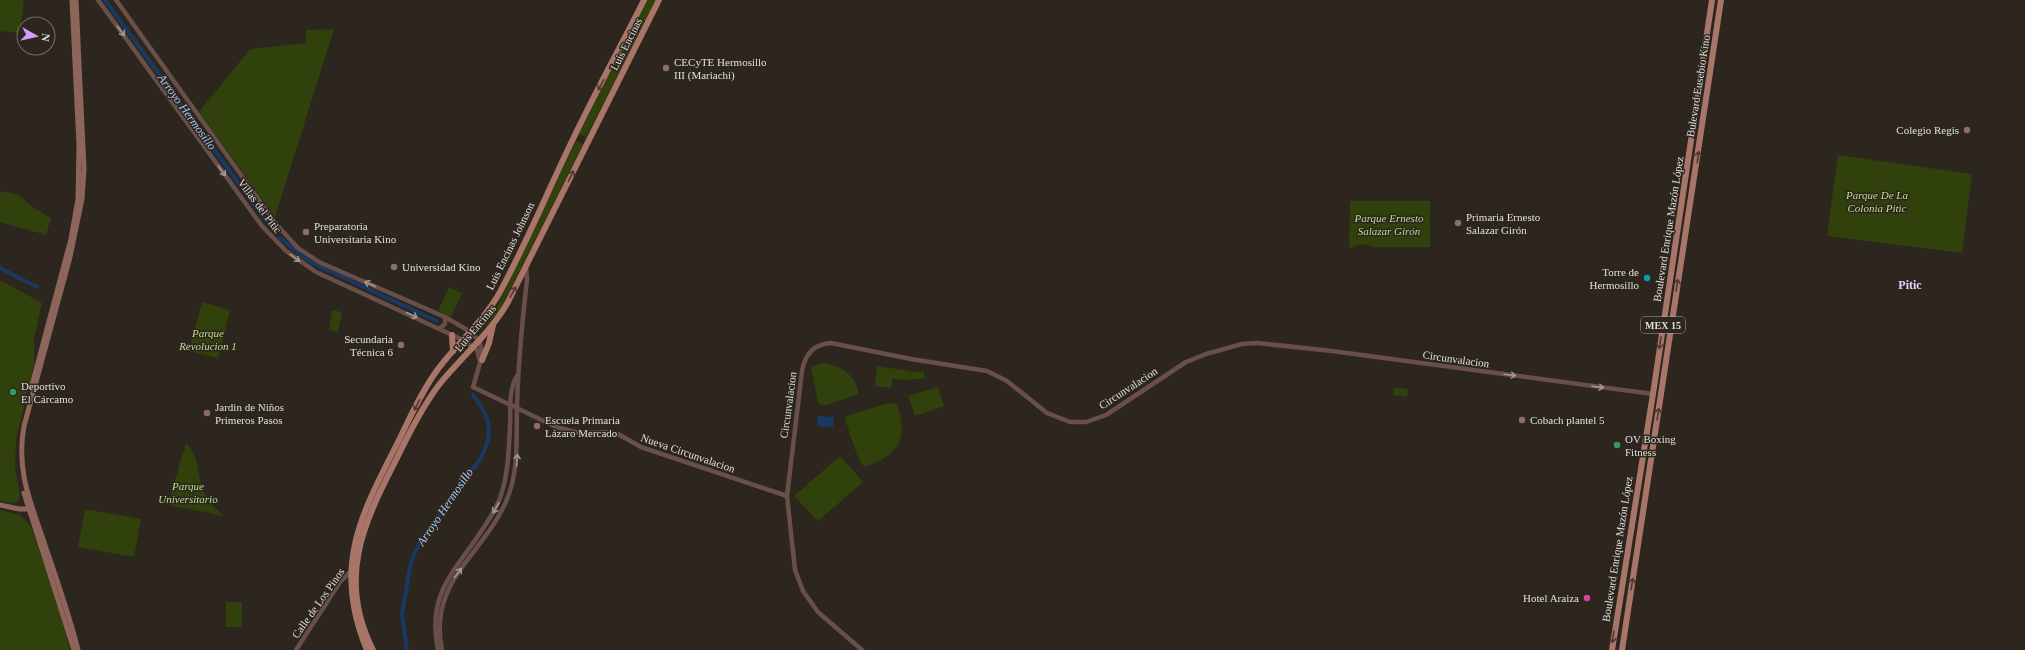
<svg xmlns="http://www.w3.org/2000/svg" width="2025" height="650" viewBox="0 0 2025 650" font-family="'Times New Roman',serif">
	<style>
		.green { fill: #30410b }
		.water { fill: #193963 }
		.lines { fill: none; stroke-linecap: round; stroke-linejoin: round }
		.canal { stroke: #193963; stroke-width: 4 }
		.tertiary { stroke: #694f49; stroke-width: 4.5 }
		.secondary { stroke: #8e655b; stroke-width: 5 }
		.primary { stroke: #aa7569; stroke-width: 6 }
		.oneway { stroke: #a59691 }
		.oneway2 { stroke: #4c3a32 }
		.education-dot { fill: #8d6e63; stroke: #2c261f; stroke-width: 1.5 }
		.culture-dot { fill: #0f9aa8; stroke: #2c261f; stroke-width: 1.5 }
		.leisure-dot { fill: #2e9e5b; stroke: #2c261f; stroke-width: 1.5 }
		.hotel-dot { fill: #d1479c; stroke: #2c261f; stroke-width: 1.5 }
		.labels { text-anchor: middle; dominant-baseline: central; stroke-width: 3; stroke-linejoin: round; paint-order: stroke }
		.shield { fill: #2c261f; stroke: #aba6a1; stroke-width: 1 }
		.shield-label { font-size: 10px; font-weight: bold; fill: #e1ddd9 }
		.street-label { font-size: 11px; fill: #e1ddd9; stroke: #2c261f }
		.poi-label { font-size: 11px; fill: #e1ddd9; stroke: #2c261f; text-anchor: start }
		.park-label { font-size: 11px; font-style: italic; fill: #bede8d; stroke: #2c261f }
		.water-label { font-size: 12px; font-style: italic; fill: #a9c8f2; stroke: #2c261f }
		.neighbourhood-label { font-size: 12px; font-weight: bold; fill: #e5cff8; stroke: #2c261f }
	</style>
	<rect width="100%" height="100%" fill="#2c261f"/>
	<g class="green">
		<polygon points="0,0 24,0 20,33 0,31"/>
		<polygon points="646,0 656,0 586,137 579,134"/>
		<polygon points="334,29 275,217 199,112 250,49 306,43 306,30"/>
		<polygon points="576,141 583,144 500,310 484,328 497,307"/>
		<polygon points="1838,155 1972,174 1962,253 1827,236"/>
		<polygon points="0,191 19,195 34,208 51,218 46,235 0,222"/>
		<path d="M 1350,201 L 1430,201 L 1430,247 L 1373,247 C 1365,241 1356,246 1349,248 Z"/>
		<polygon points="0,280 42,303 34,338 34,365 16,440 15,465 20,497 19,501 14,503 0,501"/>
		<polygon points="449,287 462,293 451,317 438,311"/>
		<polygon points="202,302 230,310 218,358 189,351"/>
		<polygon points="332,310 342,312 338,332 329,330"/>
		<path d="M 822,363 C 841,365 855,374 859,394 L 824,406 L 818,403 L 811,367 Z"/>
		<polygon points="877,366 910,371 911,372 924,371 925,378 909,380 892,379 891,388 875,386"/>
		<polygon points="938,387 944,406 915,416 908,396"/>
		<polygon points="1394,387 1408,389 1407,397 1393,395"/>
		<path d="M 896,403 C 910,438 899,455 864,467 L 857,455 L 845,419 L 846,416 L 885,404 Z"/>
		<path d="M 186,443 C 201,457 196,478 205,495 C 209,504 217,509 224,516 L 168,505 Z"/>
		<polygon points="840,456 863,482 818,521 794,496"/>
		<polygon points="85,509 141,519 134,557 78,547"/>
		<polygon points="0,510 20,515 31,526 61,617 70,650 0,650"/>
		<rect x="226" y="602" width="16" height="25"/>
	</g>
	<polygon class="water" points="818,416 834,417 833,427 817,426"/>
	<g class="lines">
		<g class="canal">
			<polyline points="105,0 269,225"/>
			<polyline points="280,238 310,262 437,321"/>
			<polyline points="0,268 37,287"/>
			<path d="M 407,650 L 402,614 L 411,562 L 420,541 L 481,458 C 494,432 491,418 473,395"/>
		</g>
		<g class="tertiary">
			<polyline points="98,0 262,226 286,251 316,272 463,340 477,350 480,362"/>
			<polyline points="116,0 276,224 298,248 319,262 445,317 471,332 480,342 482,356 473,387 556,427 579,433 606,432 618,434 641,447 787,496"/>
			<polyline points="440,328 445,324 445,317"/>
			<polyline points="296,650 340,582 353,569"/>
			<path d="M 438,650 C 426,592 456,571 484,527 C 490,518 496,509 500,498 C 508,476 509,449 510,426 C 511,409 508,391 517,376"/>
			<path d="M 442,650 C 427,578 488,553 509,494 C 519,465 516,437 517,407 C 518,365 522,323 527,280 L 526,267"/>
			<path d="M 862,650 L 818,612 L 803,591 L 795,570 L 787,496 L 802,371 C 805,354 814,344 831,343 L 911,359 L 987,371 L 1007,381 L 1047,413 L 1070,422 L 1086,422 L 1106,415 L 1186,362 L 1206,354 L 1242,344 L 1257,343 L 1332,351 L 1653,394"/>
		</g>
		<g class="secondary">
			<path d="M 76,0 L 84,169 L 82,199 L 70,257 L 24,426 C 16,470 30,501 44,542 C 56,578 69,613 78,650"/>
			<polyline points="31,389 71,239 78,199 79,146 72,0"/>
			<polyline points="24,493 74,650"/>
			<polyline points="0,505 19,509 30,509"/>
		</g>
		<g class="primary">
			<polyline points="452,335 453,351"/>
			<polyline points="482,360 489,343 493,325"/>
			<path d="M 367,650 C 333,569 359,518 396,446 C 409,420 421,392 438,369 C 458,342 484,321 500,292 C 527,242 549,188 574,137 C 596,91 621,46 644,0"/>
			<path d="M 373,650 C 337,579 363,524 396,460 C 408,435 421,409 438,386 C 460,358 490,334 508,302 L 659,0"/>
			<polyline points="1612,650 1653,394 1712,0"/>
			<polyline points="1622,650 1721,0"/>
		</g>
	</g>
	<defs><path id="oneway-shaft" d="M-6 0H5M1.5-3L5.5 0L1.5 3" fill="none" stroke-width="1.6" stroke-linecap="round" stroke-linejoin="round"/></defs>
	<g class="oneway">
		<use href="#oneway-shaft" transform="translate(121 31) rotate(53)"/>
		<use href="#oneway-shaft" transform="translate(222 171) rotate(54)"/>
		<use href="#oneway-shaft" transform="translate(295 258) rotate(37)"/>
		<use href="#oneway-shaft" transform="translate(370 284) rotate(-156)"/>
		<use href="#oneway-shaft" transform="translate(412 315) rotate(25)"/>
		<use href="#oneway-shaft" transform="translate(1510 375) rotate(7)"/>
		<use href="#oneway-shaft" transform="translate(1598 387) rotate(7)"/>
		<use href="#oneway-shaft" transform="translate(517 460) rotate(-86)"/>
		<use href="#oneway-shaft" transform="translate(496 508) rotate(119)"/>
		<use href="#oneway-shaft" transform="translate(458 573) rotate(-53)"/>
	</g>
	<g class="oneway2">
		<use href="#oneway-shaft" transform="translate(601 85) rotate(118)"/>
		<use href="#oneway-shaft" transform="translate(1698 157) rotate(-82)"/>
		<use href="#oneway-shaft" transform="translate(571 176) rotate(-64)"/>
		<use href="#oneway-shaft" transform="translate(1677 285) rotate(-81)"/>
		<use href="#oneway-shaft" transform="translate(513 292) rotate(-62)"/>
		<use href="#oneway-shaft" transform="translate(1660 343) rotate(99)"/>
		<use href="#oneway-shaft" transform="translate(417 405) rotate(117)"/>
		<use href="#oneway-shaft" transform="translate(1658 414) rotate(-81)"/>
		<use href="#oneway-shaft" transform="translate(1632 584) rotate(-81)"/>
		<use href="#oneway-shaft" transform="translate(1613 637) rotate(98)"/>
	</g>
	<g class="education-dot">
		<circle cx="666" cy="68" r="4"/>
		<circle cx="1967" cy="130" r="4"/>
		<circle cx="1458" cy="223" r="4"/>
		<circle cx="306" cy="232" r="4"/>
		<circle cx="394" cy="267" r="4"/>
		<circle cx="401" cy="345" r="4"/>
		<circle cx="207" cy="413" r="4"/>
		<circle cx="1522" cy="420" r="4"/>
		<circle cx="537" cy="426" r="4"/>
	</g>
	<circle class="culture-dot" cx="1647" cy="278" r="4"/>
	<g class="leisure-dot">
		<circle cx="13" cy="392" r="4"/>
		<circle cx="1617" cy="445" r="4"/>
	</g>
	<circle class="hotel-dot" cx="1587" cy="598" r="4"/>
	<g class="labels">
		<rect class="shield" x="1641" y="317" width="44" height="16" rx="3"/>
		<g class="shield-label">
			<text x="1663" y="325">MEX 15</text>
		</g>
		<g class="street-label">
			<text transform="translate(626 44) rotate(-63)">Luis Encinas</text>
			<text transform="translate(1698 86) rotate(-81)">Bulevard Eusebio Kino</text>
			<text transform="translate(260 206) rotate(53)">Villas del Pitic</text>
			<text transform="translate(1668 229) rotate(-81)">Boulevard Enrique Mazón López</text>
			<text transform="translate(510 246) rotate(-64)">Luis Encinas Johnson</text>
			<text transform="translate(475 328) rotate(-50)">Luis Encinas</text>
			<text transform="translate(1456 359) rotate(8)">Circunvalacion</text>
			<text transform="translate(1128 388) rotate(-33)">Circunvalacion</text>
			<text transform="translate(788 405) rotate(-82)">Circunvalacion</text>
			<text transform="translate(688 453) rotate(19)">Nueva Circunvalacion</text>
			<text transform="translate(1617 549) rotate(-81)">Boulevard Enrique Mazón López</text>
			<text transform="translate(318 603) rotate(-55)">Calle de Los Pinos</text>
		</g>
		<g class="poi-label">
			<text x="674" y="62">CECyTE Hermosillo<tspan x="674" dy="13">III (Mariachi)</tspan></text>
			<text x="1959" y="130" text-anchor="end">Colegio Regis</text>
			<text x="1466" y="217">Primaria Ernesto<tspan x="1466" dy="13">Salazar Girón</tspan></text>
			<text x="314" y="226">Preparatoria<tspan x="314" dy="13">Universitaria Kino</tspan></text>
			<text x="402" y="267">Universidad Kino</text>
			<text x="1639" y="272" text-anchor="end">Torre de<tspan x="1639" dy="13">Hermosillo</tspan></text>
			<text x="393" y="339" text-anchor="end">Secundaria<tspan x="393" dy="13">Técnica 6</tspan></text>
			<text x="21" y="386">Deportivo<tspan x="21" dy="13">El Cárcamo</tspan></text>
			<text x="215" y="407">Jardin de Niños<tspan x="215" dy="13">Primeros Pasos</tspan></text>
			<text x="545" y="420">Escuela Primaria<tspan x="545" dy="13">Lázaro Mercado</tspan></text>
			<text x="1530" y="420">Cobach plantel 5</text>
			<text x="1625" y="439">OV Boxing<tspan x="1625" dy="13">Fitness</tspan></text>
			<text x="1579" y="598" text-anchor="end">Hotel Araiza</text>
		</g>
		<g class="park-label">
			<text x="1877" y="195">Parque De La<tspan x="1877" dy="13">Colonia Pitic</tspan></text>
			<text x="1389" y="218">Parque Ernesto<tspan x="1389" dy="13">Salazar Girón</tspan></text>
			<text x="208" y="333">Parque<tspan x="208" dy="13">Revolucion 1</tspan></text>
			<text x="188" y="486">Parque<tspan x="188" dy="13">Universitario</tspan></text>
		</g>
		<g class="water-label">
			<text transform="translate(187 112) rotate(54)">Arroyo Hermosillo</text>
			<text transform="translate(445 507) rotate(-56)">Arroyo Hermosillo</text>
		</g>
		<g class="neighbourhood-label">
			<text x="1910" y="285">Pitic</text>
		</g>
	</g>
	<g transform="translate(36 36) rotate(98)"><circle r="19" fill="#2c261f" stroke="#746f69"/>
	<path d="M0-3L7 15L0 10L-7 15Z" fill="#d39cfc"/>
	<text y="-6" font-size="11" font-weight="bold" text-anchor="middle" fill="#e1ddd9">N</text>
	</g>
</svg>
